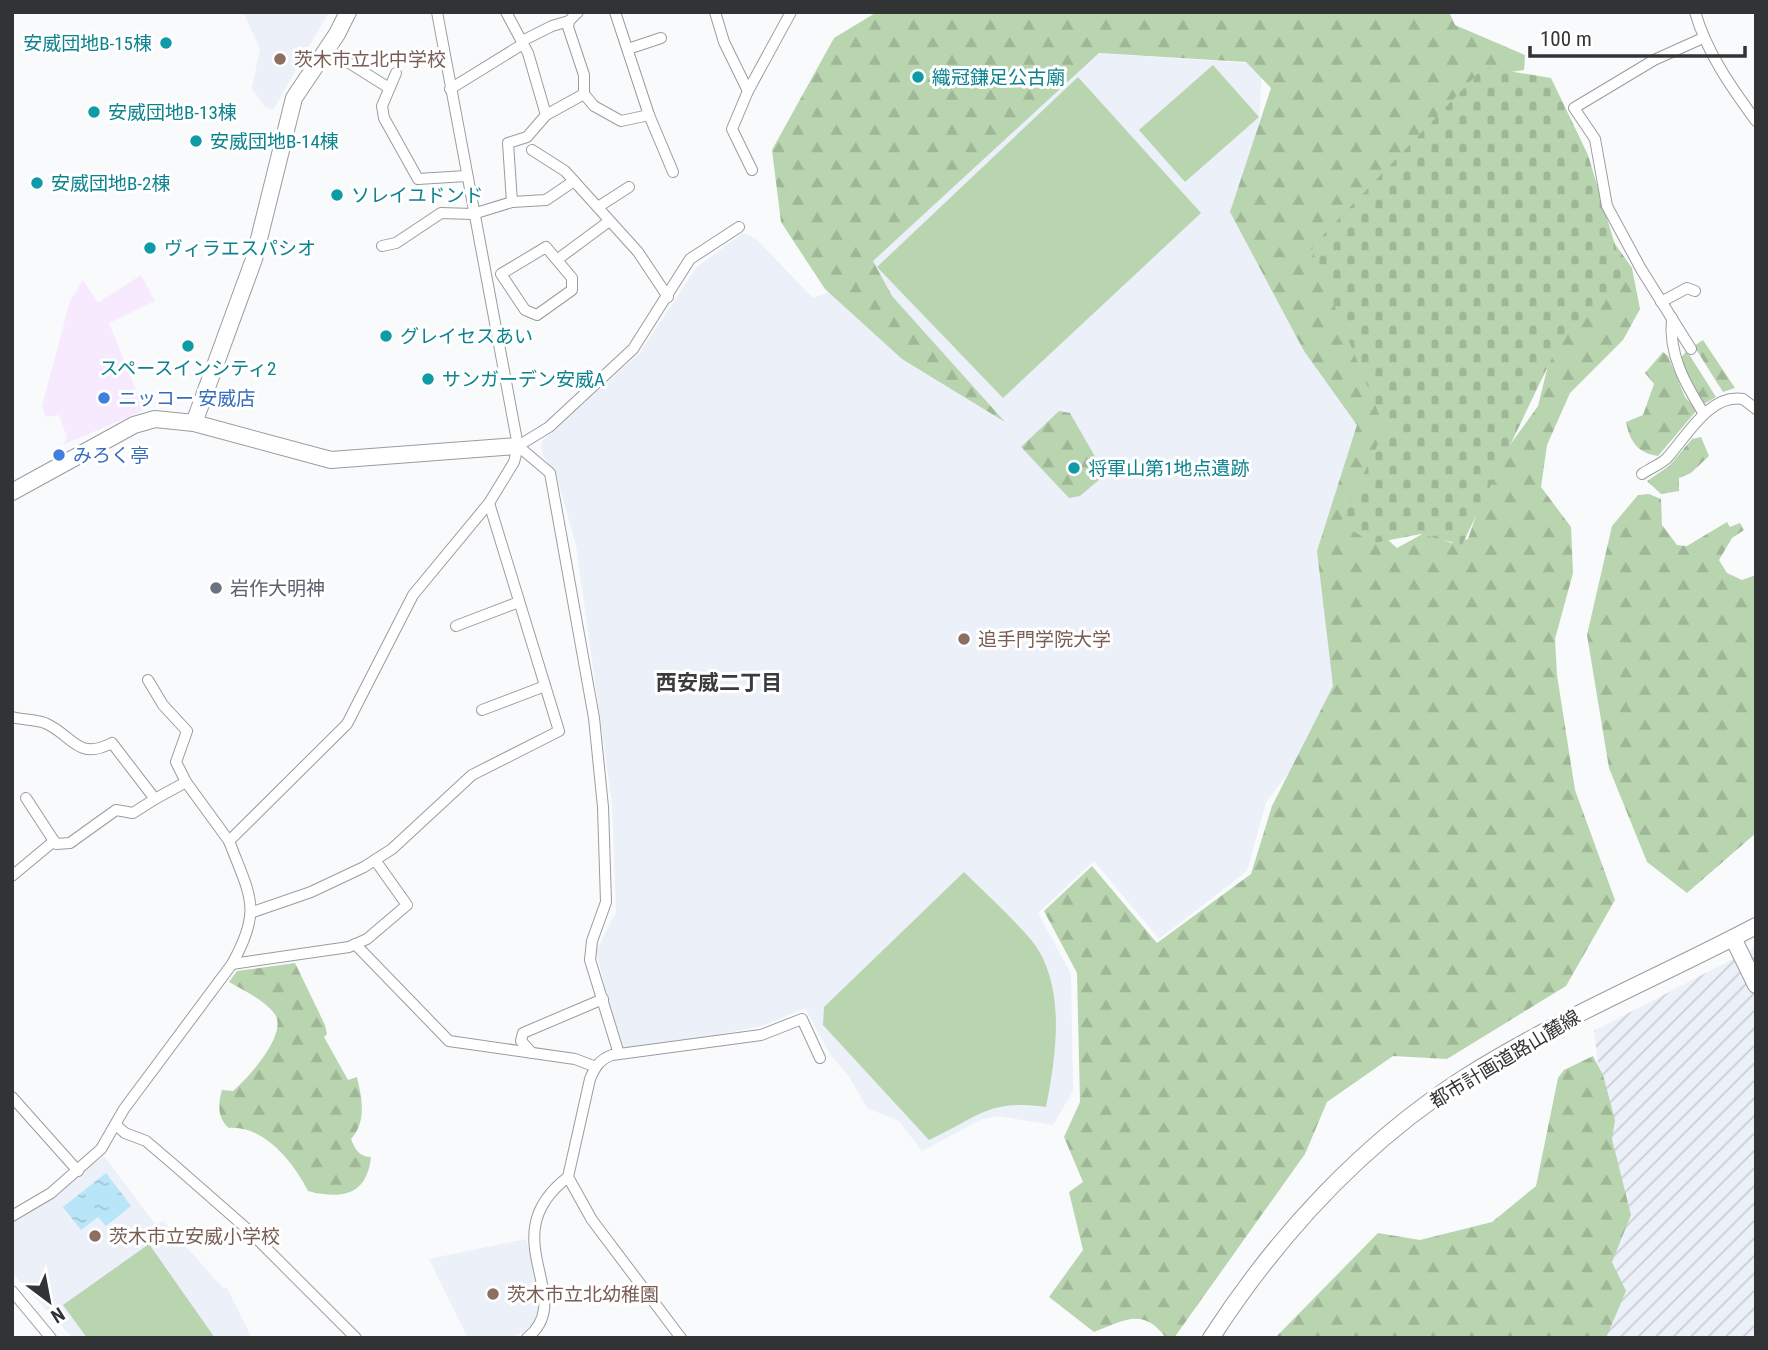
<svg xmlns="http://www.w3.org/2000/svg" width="1768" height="1350" viewBox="0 0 1768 1350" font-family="'Roboto Condensed','Noto Sans JP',sans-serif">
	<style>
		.commercial { fill: #f7eaff }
		.industrial { fill: url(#industrial-furrows) }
		.built { fill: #ebf0f9 }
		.green { fill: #b9d5af }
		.forest { fill: url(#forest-firs) }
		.cemetery { fill: url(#cemetery-stones) }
		.water { fill: url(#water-ripples) }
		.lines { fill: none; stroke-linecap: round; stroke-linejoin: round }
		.street-casing { stroke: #9b9c9f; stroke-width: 12 }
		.secondary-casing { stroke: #9b9c9f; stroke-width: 18 }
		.street { stroke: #fff; stroke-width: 10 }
		.secondary { stroke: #fff; stroke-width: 16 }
		.culture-dot { fill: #0f9aa8; stroke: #fff; stroke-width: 2.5 }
		.education-dot { fill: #8d6e63; stroke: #fff; stroke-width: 2.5 }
		.shop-dot { fill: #3f7fe0; stroke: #fff; stroke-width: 2.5 }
		.worship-dot { fill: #6b7280; stroke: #fff; stroke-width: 2.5 }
		.labels { text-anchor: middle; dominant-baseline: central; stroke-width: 6; stroke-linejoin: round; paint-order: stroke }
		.culture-label { font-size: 19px; fill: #0d838f; stroke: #fff; text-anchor: start }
		.education-label { font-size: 19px; fill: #785e54; stroke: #fff; text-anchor: start }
		.shop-label { font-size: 19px; fill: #366cbe; stroke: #fff; text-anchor: start }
		.worship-label { font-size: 19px; fill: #5b616d; stroke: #fff; text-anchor: start }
		.street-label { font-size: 19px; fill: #323334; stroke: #fff }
		.neighbourhood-label { font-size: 21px; font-weight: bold; fill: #3a3b3d; stroke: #fff }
	</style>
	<defs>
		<pattern id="industrial-furrows" width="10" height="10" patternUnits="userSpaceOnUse" patternTransform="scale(1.75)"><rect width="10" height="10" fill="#ebf0f9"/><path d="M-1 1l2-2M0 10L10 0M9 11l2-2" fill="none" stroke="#caced6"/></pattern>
		<pattern id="forest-firs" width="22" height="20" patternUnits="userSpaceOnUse" patternTransform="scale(1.75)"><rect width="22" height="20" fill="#b9d5af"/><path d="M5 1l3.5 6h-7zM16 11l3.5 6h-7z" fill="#a0b797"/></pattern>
		<pattern id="cemetery-stones" width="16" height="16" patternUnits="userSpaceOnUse" patternTransform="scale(1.75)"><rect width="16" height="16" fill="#b9d5af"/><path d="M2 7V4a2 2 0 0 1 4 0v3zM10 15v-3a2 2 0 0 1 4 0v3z" fill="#a0b797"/></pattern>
		<pattern id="water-ripples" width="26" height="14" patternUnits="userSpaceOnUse" patternTransform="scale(1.75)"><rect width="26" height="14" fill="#b8e5f8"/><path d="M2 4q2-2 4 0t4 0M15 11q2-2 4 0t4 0" fill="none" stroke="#9fc5d5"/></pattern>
	</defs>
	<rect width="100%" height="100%" fill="#f8fafc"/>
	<polygon class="commercial" points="141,275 155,301 109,323 144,410 63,445 67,437 59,415 46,417 42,406 70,301 83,280 98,303"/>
	<polygon class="industrial" points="1756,947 1756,1338 1595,1338 1611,1169 1594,1031"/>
	<g class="built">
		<polygon points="243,12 329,12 273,110 264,106 252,88 260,49"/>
		<polygon points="1062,51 1262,64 1254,230 1372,425 1348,698 1266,802 1247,871 1159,939 1094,861 1038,913 1071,974 1073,1091 1053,1125 998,1116 982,1119 922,1151 899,1121 867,1108 849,1076 831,1056 805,1008 762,1026 690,1040 621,1049 596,952 616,912 612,803 576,545 556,474 542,454 542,441 639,354 697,267 743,233 756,239 813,298 829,292"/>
		<polygon points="104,1156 156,1225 163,1221 223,1288 227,1288 252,1338 73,1338 12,1273 12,1219 48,1199"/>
		<polygon points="526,1239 542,1301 535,1326 511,1338 468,1338 429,1259"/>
	</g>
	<g class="green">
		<polygon points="1213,65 1259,117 1185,182 1139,130"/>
		<polygon points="1078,77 1201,213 1003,398 877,267"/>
		<path d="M 964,872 C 987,895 1012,917 1032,941 C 1067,985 1056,1057 1046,1107 C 987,1099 979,1117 929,1140 L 823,1025 L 824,1007 Z"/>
		<polygon points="149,1244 215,1338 87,1338 63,1305"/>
	</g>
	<g class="forest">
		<path d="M 877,12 L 1449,12 L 1455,25 L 1525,55 L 1524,70 L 1484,76 L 1402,426 L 1366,520 L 1397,548 L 1426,532 L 1451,543 L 1468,539 L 1481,501 L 1507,449 L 1538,406 L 1550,357 L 1606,231 L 1632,268 L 1640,309 L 1623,340 L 1570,393 L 1547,445 L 1541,487 L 1571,527 L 1573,573 L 1555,639 L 1557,675 L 1575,790 L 1615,900 L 1566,986 L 1447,1059 L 1393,1056 L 1327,1102 L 1305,1154 L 1174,1338 L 1166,1338 C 1143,1307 1125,1320 1094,1332 L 1049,1297 L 1083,1250 L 1069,1192 L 1083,1182 L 1064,1137 L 1080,1102 L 1077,973 L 1044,911 L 1092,866 L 1157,943 L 1251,874 L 1272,806 L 1333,686 L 1317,551 L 1357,425 L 1304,351 L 1230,212 L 1271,88 L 1246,62 L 1099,53 L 873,261 L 892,296 L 1005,422 L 902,359 L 825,289 L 781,222 L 772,150 L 834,38 Z"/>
		<polygon points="1703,340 1735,388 1723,392 1694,346"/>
		<polygon points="1687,351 1716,397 1704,404 1690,382 1681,357"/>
		<path d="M 1663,352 L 1668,356 L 1685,397 L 1697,410 L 1658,456 C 1638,453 1630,442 1626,422 L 1643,415 L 1654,384 L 1645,373 Z"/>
		<polygon points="1059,411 1070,413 1101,467 1100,479 1080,496 1069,498 1021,447"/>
		<polygon points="1701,437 1709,456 1691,473 1679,478 1679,491 1661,494 1647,481 1669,466 1692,439"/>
		<polygon points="1649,494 1661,499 1662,525 1677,545 1687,546 1727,522 1730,527 1740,523 1744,530 1732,538 1719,560 1727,573 1742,580 1756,575 1756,833 1687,893 1647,862 1609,768 1587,635 1612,526 1638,495"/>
		<path d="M 295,963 L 325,1025 L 327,1034 L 324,1037 L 348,1080 L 357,1077 C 362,1099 367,1121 351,1139 C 355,1149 359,1157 371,1157 C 367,1195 342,1200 308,1191 C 294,1163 264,1125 229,1128 C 217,1118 218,1104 222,1090 L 233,1091 C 247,1079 290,1033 274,1013 C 264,1000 243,990 229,982 L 237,971 Z"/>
		<polygon points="1593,1056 1603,1075 1615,1120 1612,1139 1631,1215 1612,1262 1626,1291 1606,1338 1275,1338 1378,1233 1420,1240 1492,1222 1536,1186 1558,1078 1564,1070"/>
	</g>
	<polygon class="cemetery" points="1484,67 1551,78 1588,155 1624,275 1563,335 1462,545 1421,534 1374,543 1340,524 1385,429 1311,248"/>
	<polygon class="water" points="106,1173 131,1206 106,1226 98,1217 81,1230 63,1207"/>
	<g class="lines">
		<g class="street-casing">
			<g id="street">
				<polyline points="506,12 528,53 546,115"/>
				<polyline points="578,12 569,21 568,27 584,75 584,94"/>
				<polyline points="615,12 649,115 673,172"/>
				<polyline points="715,12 724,42 748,91"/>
				<path d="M 1695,12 C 1707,53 1731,87 1756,121"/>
				<polyline points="522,41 552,26 569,21"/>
				<polyline points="327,49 389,88"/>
				<polyline points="628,49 661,38"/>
				<polyline points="396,73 382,106 384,118 418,179 466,176"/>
				<polyline points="450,89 523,44"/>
				<polyline points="532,150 565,171 638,252 668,297"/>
				<polyline points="752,170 732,129 748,91 791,12"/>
				<polyline points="512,202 508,143 527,137 546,115 584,94 594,106 621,121 649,115"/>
				<polyline points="598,207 629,187"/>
				<polyline points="382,246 396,243 441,213 473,214 512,202 546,200 574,181"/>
				<polygon points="546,247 572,278 572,290 537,315 525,310 501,274"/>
				<polyline points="558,259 608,222"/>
				<polyline points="1661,302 1687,288 1695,291"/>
				<path d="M 1672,318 C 1668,355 1686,385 1704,414"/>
				<polyline points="1691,349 1641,269 1607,206 1595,139 1574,108 1654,60 1703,38"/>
				<polyline points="518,446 550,473 594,718 603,807 606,902 592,941 590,960 619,1054"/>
				<polyline points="518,446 549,427 633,349 690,259 739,227"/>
				<path d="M 1642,474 C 1649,469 1659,465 1666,459 C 1686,438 1709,393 1743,399 L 1756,409"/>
				<polyline points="456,626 519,602"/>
				<polyline points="148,680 163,705 187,731 176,762 186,782"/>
				<polyline points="482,710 545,686"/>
				<path d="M 12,717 C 22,720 35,719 45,723 C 74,736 77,761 112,743 L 155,799 L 186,782 L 229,841"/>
				<polyline points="26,798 56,844 70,843 116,810 133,813 155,799"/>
				<polyline points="12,876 54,841"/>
				<polyline points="253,912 311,892 364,867 392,849 472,775 559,731 489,503"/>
				<polyline points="355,944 449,1041 575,1059 596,1067"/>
				<polyline points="232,964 349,947 367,939 407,905 375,860"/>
				<polyline points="532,1053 521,1041 523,1033 603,999"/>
				<polyline points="12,1097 78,1171"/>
				<polyline points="117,1126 125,1133 146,1141 173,1164 246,1228 356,1338"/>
				<path d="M 12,1216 L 51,1193 L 101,1149 L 124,1109 L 232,964 C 263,909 250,896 229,841 L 347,724 L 413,595 L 489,503 L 514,462 L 518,446 L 437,12"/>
				<polyline points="12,1291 51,1338"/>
				<path d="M 527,1338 C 579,1297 490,1237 568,1177"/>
				<path d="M 681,1338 L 592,1220 L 568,1177 L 590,1079 C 595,1067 599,1060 612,1055 L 761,1035 L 802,1019 L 820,1058"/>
			</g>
		</g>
		<g class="secondary-casing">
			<g id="secondary">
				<polyline points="194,423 254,259 294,98 337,34 348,12"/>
				<polyline points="12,492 134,425 155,419 194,423 331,460 518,446"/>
				<polyline points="1733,938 1756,985"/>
				<path d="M 1211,1338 C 1277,1236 1362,1144 1464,1078 C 1557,1019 1659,977 1756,926"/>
			</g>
		</g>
		<use href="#street" class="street"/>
		<use href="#secondary" class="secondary"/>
	</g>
	<g class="culture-dot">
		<circle cx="166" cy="43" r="7"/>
		<circle cx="918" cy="77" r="7"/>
		<circle cx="94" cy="112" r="7"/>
		<circle cx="196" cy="141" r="7"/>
		<circle cx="37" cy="183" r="7"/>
		<circle cx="337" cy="195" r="7"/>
		<circle cx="150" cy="248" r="7"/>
		<circle cx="386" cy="336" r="7"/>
		<circle cx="188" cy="346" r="7"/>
		<circle cx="428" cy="379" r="7"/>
		<circle cx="1074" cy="468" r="7"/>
	</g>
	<g class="education-dot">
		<circle cx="280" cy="59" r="7"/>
		<circle cx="964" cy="639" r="7"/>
		<circle cx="95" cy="1236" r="7"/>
		<circle cx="493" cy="1294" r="7"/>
	</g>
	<g class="shop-dot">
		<circle cx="104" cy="398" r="7"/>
		<circle cx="59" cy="455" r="7"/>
	</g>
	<circle class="worship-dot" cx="216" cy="588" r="7"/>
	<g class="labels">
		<g class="culture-label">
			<text x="152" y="43" text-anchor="end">安威団地B-15棟</text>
			<text x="932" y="77">織冠鎌足公古廟</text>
			<text x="108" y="112">安威団地B-13棟</text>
			<text x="210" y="141">安威団地B-14棟</text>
			<text x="51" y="183">安威団地B-2棟</text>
			<text x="351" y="195">ソレイユドンド</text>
			<text x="164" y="248">ヴィラエスパシオ</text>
			<text x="400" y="336">グレイセスあい</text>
			<text x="188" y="368" text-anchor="middle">スペースインシティ2</text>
			<text x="442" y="379">サンガーデン安威A</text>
			<text x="1088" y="468">将軍山第1地点遺跡</text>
		</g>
		<g class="education-label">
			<text x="294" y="59">茨木市立北中学校</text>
			<text x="978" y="639">追手門学院大学</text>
			<text x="109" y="1236">茨木市立安威小学校</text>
			<text x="507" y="1294">茨木市立北幼稚園</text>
		</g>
		<g class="shop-label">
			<text x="118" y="398">ニッコー 安威店</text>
			<text x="73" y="455">みろく亭</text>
		</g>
		<g class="worship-label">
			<text x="230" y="588">岩作大明神</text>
		</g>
		<g class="street-label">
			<text transform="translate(1505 1059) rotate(-31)">都市計画道路山麓線</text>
		</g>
		<g class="neighbourhood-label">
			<text x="719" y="683">西安威二丁目</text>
		</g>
	</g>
	<rect width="1768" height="1350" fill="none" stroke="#323334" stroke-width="28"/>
	<g transform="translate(49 1301) rotate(148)" stroke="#ffffff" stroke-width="5" paint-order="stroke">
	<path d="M0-5L12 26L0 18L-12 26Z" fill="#323334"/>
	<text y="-10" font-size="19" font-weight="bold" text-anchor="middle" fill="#323334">N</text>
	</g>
	<path d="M1530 46v10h215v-10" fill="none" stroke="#323334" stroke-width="3.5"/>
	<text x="1540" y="46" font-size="21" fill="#323334" stroke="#ffffff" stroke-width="5" paint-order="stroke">100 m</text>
</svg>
